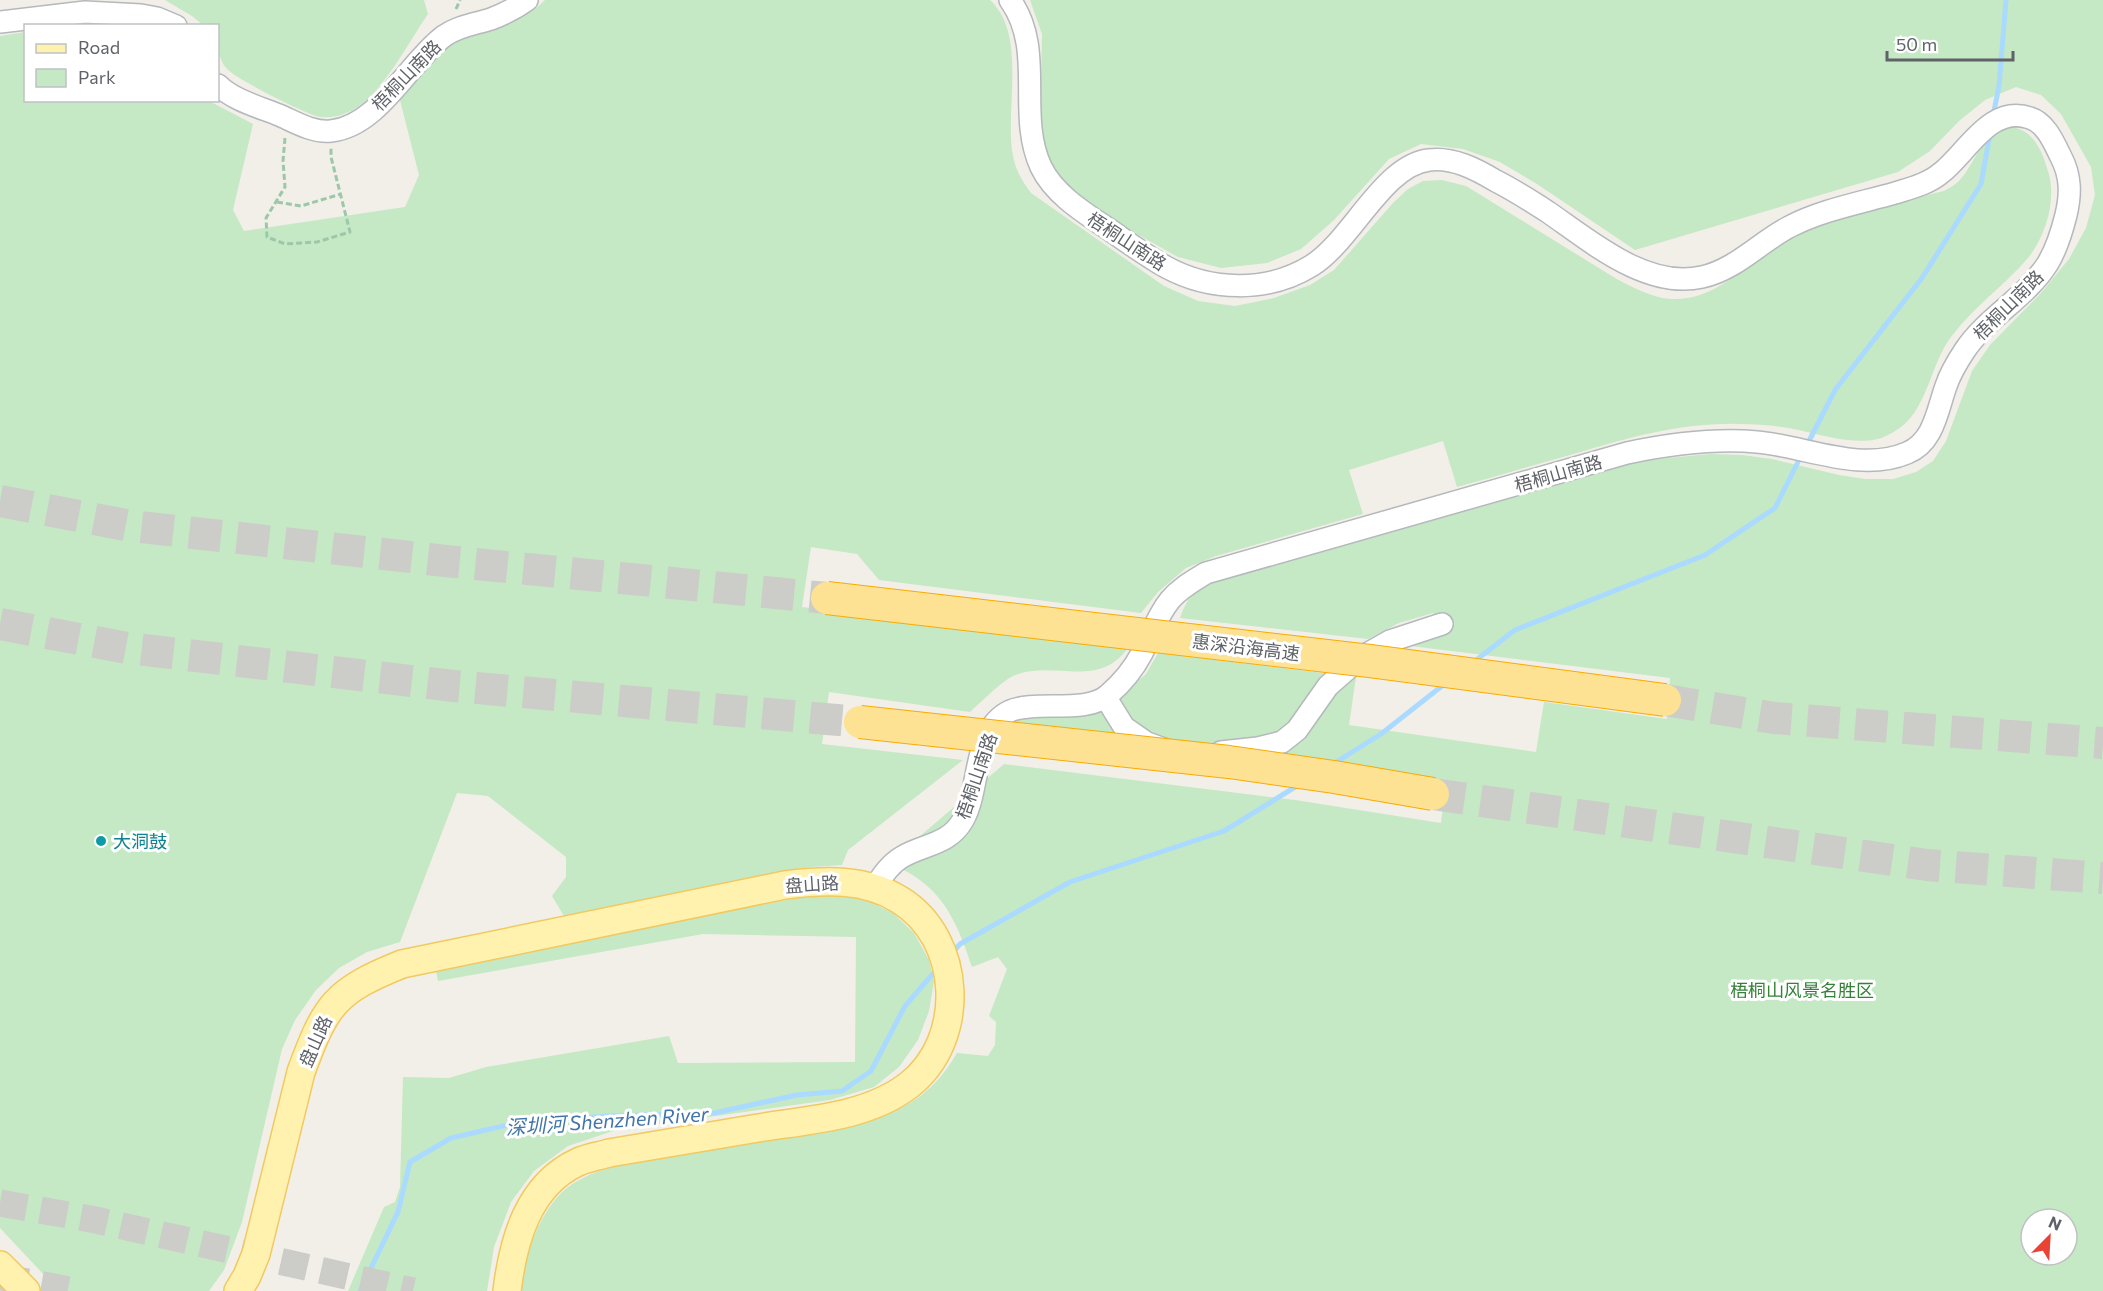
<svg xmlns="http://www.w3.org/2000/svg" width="2103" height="1291" viewBox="0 0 2103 1291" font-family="Commissioner,'Noto Sans SC',sans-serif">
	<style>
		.green { fill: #c5e8c5; fill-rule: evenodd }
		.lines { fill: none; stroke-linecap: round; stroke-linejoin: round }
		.stream { stroke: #aadaff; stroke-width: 5 }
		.major-tunnel { stroke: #ccccc8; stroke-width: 27; stroke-dasharray: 27 14; stroke-linecap: butt }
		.highway-tunnel { stroke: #ccccc8; stroke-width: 32; stroke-dasharray: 32 16; stroke-linecap: butt }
		.minor-casing { stroke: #b5b8bc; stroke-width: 24 }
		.major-casing { stroke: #f2c960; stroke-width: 30 }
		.path { stroke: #9cc7a9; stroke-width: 3; stroke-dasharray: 6 3; stroke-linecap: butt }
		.minor { stroke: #fff; stroke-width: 21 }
		.major { stroke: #fff2af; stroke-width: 27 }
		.highway-bridge-casing { stroke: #f9ab00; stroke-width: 34; stroke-linecap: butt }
		.highway-bridge { stroke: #fde293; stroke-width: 32 }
		.culture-dot { fill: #0f9aa8; stroke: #fff; stroke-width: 2 }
		.labels { text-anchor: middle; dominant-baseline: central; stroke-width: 6; stroke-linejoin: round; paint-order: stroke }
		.street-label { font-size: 18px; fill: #5f6368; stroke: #fff }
		.culture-label { font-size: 18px; fill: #0d838f; stroke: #fff; text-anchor: start }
		.park-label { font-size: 18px; fill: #348238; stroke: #fff }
		.water-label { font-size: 20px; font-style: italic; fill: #4174aa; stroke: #fff }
	</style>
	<rect width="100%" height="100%" fill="#f1efe8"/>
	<g class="green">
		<path d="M 165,0 L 424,0 L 428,14 C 410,40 383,92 356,108 C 344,115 335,118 321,117 C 309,116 236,79 227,69 C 216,57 218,40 218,26 L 203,25 L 192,16 Z"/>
		<path d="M 545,0 L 990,0 C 1028,35 1004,110 1013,156 C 1016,171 1022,181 1031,193 L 1164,286 L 1198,301 L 1235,306 L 1274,298 L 1310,285 L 1334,270 L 1393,203 L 1408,189 L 1423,181 L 1442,180 L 1466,186 L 1615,278 C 1632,287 1652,298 1671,299 C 1712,301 1739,271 1771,249 C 1782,242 1795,235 1807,229 C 1849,209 1899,202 1944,191 C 1949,188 1955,185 1959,181 C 1973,166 1980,141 1998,130 C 2008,124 2020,128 2028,134 C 2039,143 2044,158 2048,171 C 2057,199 2046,235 2028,258 C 2004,286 1973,307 1951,337 C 1929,366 1928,412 1895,431 C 1890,434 1883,438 1878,439 C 1847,446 1812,431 1782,427 C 1769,425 1754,424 1741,424 C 1684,422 1631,437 1577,453 C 1537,464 1497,476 1457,487 L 1443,441 L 1349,470 L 1363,514 L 1216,556 L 1186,568 L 1158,592 L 1141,613 L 879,580 L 857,554 L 811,547 L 802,607 L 1127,649 C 1097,690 1052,659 1013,676 C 1002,681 980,703 970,712 L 829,692 L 822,744 L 963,760 L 848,850 L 842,865 L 810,867 L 564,916 L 552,896 L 566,877 L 566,857 L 488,796 L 457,793 L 400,942 L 367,952 L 339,968 L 316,990 L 295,1020 L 282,1049 L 242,1222 L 224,1270 L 209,1291 L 59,1291 L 0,1228 L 0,36 L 25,32 L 26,100 L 209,101 L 253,124 L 233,210 L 244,231 L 405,207 L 419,175 L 400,100 C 415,80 430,54 453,43 C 486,28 518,28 545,0 Z"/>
		<path d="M 1030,0 L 2103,0 L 2103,1291 L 522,1291 C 522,1259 541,1208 567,1188 C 582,1176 600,1171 617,1165 L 871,1121 C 911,1106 935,1091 957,1053 L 988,1056 L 995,1045 L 996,1022 L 989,1016 L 1007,969 L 998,957 L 972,967 C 962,937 951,906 926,885 C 916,876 902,869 890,862 L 1004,764 L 1295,800 L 1441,823 L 1446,781 L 1302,756 L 996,720 L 1014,699 L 1041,695 L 1109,693 L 1130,687 L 1146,674 L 1158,653 L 1356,677 L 1349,725 L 1536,752 L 1544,702 L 1667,719 L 1670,678 L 1411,646 L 1442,636 L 1433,613 L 1399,623 L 1368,639 L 1180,618 C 1188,596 1194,590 1214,580 L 1610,466 L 1667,458 L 1711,454 L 1742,455 L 1772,459 L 1839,475 L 1865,479 L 1893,479 L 1916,472 L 1933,461 L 1946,441 L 1972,371 L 1990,345 L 2041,293 L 2069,259 L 2086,228 L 2095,195 L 2091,167 L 2061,114 L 2041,95 L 2016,87 L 1985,100 L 1959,121 L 1930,151 L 1898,172 L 1635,250 L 1537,184 L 1500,162 L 1463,149 L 1421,144 L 1389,159 L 1334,220 L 1301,249 L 1267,263 L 1221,268 L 1178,257 L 1096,211 L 1065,185 L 1047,160 L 1040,130 L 1042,34 ZM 2031,1219 L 2067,1219 L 2067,1255 L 2031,1255 Z"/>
		<polygon points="839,895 866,900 893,913 914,933 929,960 934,981 929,1011 918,1040 899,1067 874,1087 830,1100 616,1130 568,1146 534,1171 511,1202 494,1247 487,1291 348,1291 384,1207 395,1202 400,1187 403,1077 449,1078 486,1067 669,1036 678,1063 855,1062 856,937 703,934 438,981 435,966 808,896"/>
	</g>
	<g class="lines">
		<g class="stream">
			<polyline points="1993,116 1999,86 2006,0"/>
			<polyline points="1807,445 1835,390 1922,278 1981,184 1990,134"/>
			<polyline points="1471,664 1515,630 1705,555 1775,508 1802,454"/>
			<polyline points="1333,764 1381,734 1447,682"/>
			<polyline points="952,953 960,944 1070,882 1224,831 1300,784"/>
			<polyline points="360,1291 398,1212 410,1162 451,1138 521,1122 610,1116 714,1113 797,1095 842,1091 871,1071 905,1006 937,969"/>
		</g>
		<g class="major-tunnel">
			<polyline points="0,1203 91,1219 413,1291"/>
			<polyline points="1,1277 75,1291"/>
		</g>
		<g class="highway-tunnel">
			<polyline points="0,501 131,526 455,562 827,598"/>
			<polyline points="0,624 127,648 454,686 860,722"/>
			<polyline points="1665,700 1774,718 2103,743"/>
			<polyline points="1433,794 1927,865 2103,878"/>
		</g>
		<g class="minor-casing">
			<g id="minor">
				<polyline points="0,22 85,12 141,15 157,18 176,26"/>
				<path d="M 218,85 C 233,100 259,107 279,115 C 295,122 313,133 331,131 C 379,126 409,62 444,36 C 458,26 475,24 491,19 C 504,14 516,8 527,0"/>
				<polyline points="1106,698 1124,727 1147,743 1164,749"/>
				<polyline points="1221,752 1258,748 1282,742 1297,730 1328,686 1360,658 1390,641 1442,624"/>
				<path d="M 875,887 C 882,876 890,864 902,857 C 924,844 949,845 963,820 C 981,789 972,729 1010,711 C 1035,700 1087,714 1108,695 C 1121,684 1134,668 1142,653 C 1151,635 1157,616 1170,600 C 1180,588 1193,581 1206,573 L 1627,453 C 1670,444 1713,438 1757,442 C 1805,446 1860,473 1907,453 C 1934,442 1937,411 1946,386 C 1950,374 1957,362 1965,350 C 1987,317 2027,297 2048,263 C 2057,248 2062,231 2066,215 C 2071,194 2071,176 2061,157 C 2054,143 2046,123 2030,118 C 1990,104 1967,153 1941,173 C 1928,184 1911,188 1895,193 C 1860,203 1821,210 1789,227 C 1760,242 1735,270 1702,277 C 1647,290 1590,241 1548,212 C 1531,201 1514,190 1496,181 C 1476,169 1453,157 1429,160 C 1383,165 1351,242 1311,266 C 1267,293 1210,291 1166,267 C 1146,256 1126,241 1107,228 C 1083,212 1054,194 1041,167 C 1016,113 1046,50 1010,0"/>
			</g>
		</g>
		<g class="major-casing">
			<g id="major">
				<polyline points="0,1265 26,1291"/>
				<path d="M 238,1291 L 247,1276 L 256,1254 L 301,1072 C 326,1004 335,991 402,964 L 785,885 C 825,880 865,878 900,900 C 963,939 967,1040 909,1085 C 868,1117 808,1120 758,1128 C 708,1136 659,1145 609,1153 C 599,1156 587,1158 578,1162 C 528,1185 513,1241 507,1291"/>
			</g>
		</g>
		<g class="path">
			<polyline points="456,9 460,0"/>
			<polyline points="285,138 283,161 285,187 266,218 267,237 285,244 317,242 350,232 331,157 331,148"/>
			<polyline points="277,202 301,206 341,194"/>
		</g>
		<use href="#minor" class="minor"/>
		<use href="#major" class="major"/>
		<g class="highway-bridge-casing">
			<g id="highway-bridge">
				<polyline points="827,598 1370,661 1665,700"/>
				<polyline points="860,722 1229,762 1334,777 1433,794"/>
			</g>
		</g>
		<use href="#highway-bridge" class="highway-bridge"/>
	</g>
	<circle class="culture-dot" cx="101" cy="841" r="6"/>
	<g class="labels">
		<g class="street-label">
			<text transform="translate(406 75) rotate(-46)">梧桐山南路</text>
			<text transform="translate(1127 241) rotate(33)">梧桐山南路</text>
			<text transform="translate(2008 305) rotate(-45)">梧桐山南路</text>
			<text transform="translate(1558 473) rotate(-16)">梧桐山南路</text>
			<text transform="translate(1246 647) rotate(7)">惠深沿海高速</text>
			<text transform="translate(976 776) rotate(-71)">梧桐山南路</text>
			<text transform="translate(812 884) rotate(-4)">盘山路</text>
			<text transform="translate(315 1041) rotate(-66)">盘山路</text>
		</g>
		<g class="culture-label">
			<text x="113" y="841">大洞鼓</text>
		</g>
		<g class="park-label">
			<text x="1802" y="990">梧桐山风景名胜区</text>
		</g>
		<g class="water-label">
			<text transform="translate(607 1120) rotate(-4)">深圳河 Shenzhen River</text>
		</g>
	</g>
	<rect x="24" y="24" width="195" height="78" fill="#ffffff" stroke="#bfc1c3" stroke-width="1.5"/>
	<rect x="36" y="44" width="30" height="9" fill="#fff2af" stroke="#bfc1c3" stroke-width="1.5"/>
	<text x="78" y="54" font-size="18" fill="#5f6368">Road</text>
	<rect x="36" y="69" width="30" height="18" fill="#c5e8c5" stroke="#bfc1c3" stroke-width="1.5"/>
	<text x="78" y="84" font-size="18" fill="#5f6368">Park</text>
	<g transform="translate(2049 1237) rotate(24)"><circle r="28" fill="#ffffff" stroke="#bfc1c3" stroke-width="1.5"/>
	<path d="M0-4.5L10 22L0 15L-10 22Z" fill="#ea4335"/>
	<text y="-9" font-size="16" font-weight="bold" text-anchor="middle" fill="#5f6368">N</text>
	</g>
	<path d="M1887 51v9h126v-9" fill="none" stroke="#5f6368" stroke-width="3"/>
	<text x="1896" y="51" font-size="18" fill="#5f6368" stroke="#ffffff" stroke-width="4.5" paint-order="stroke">50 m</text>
</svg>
